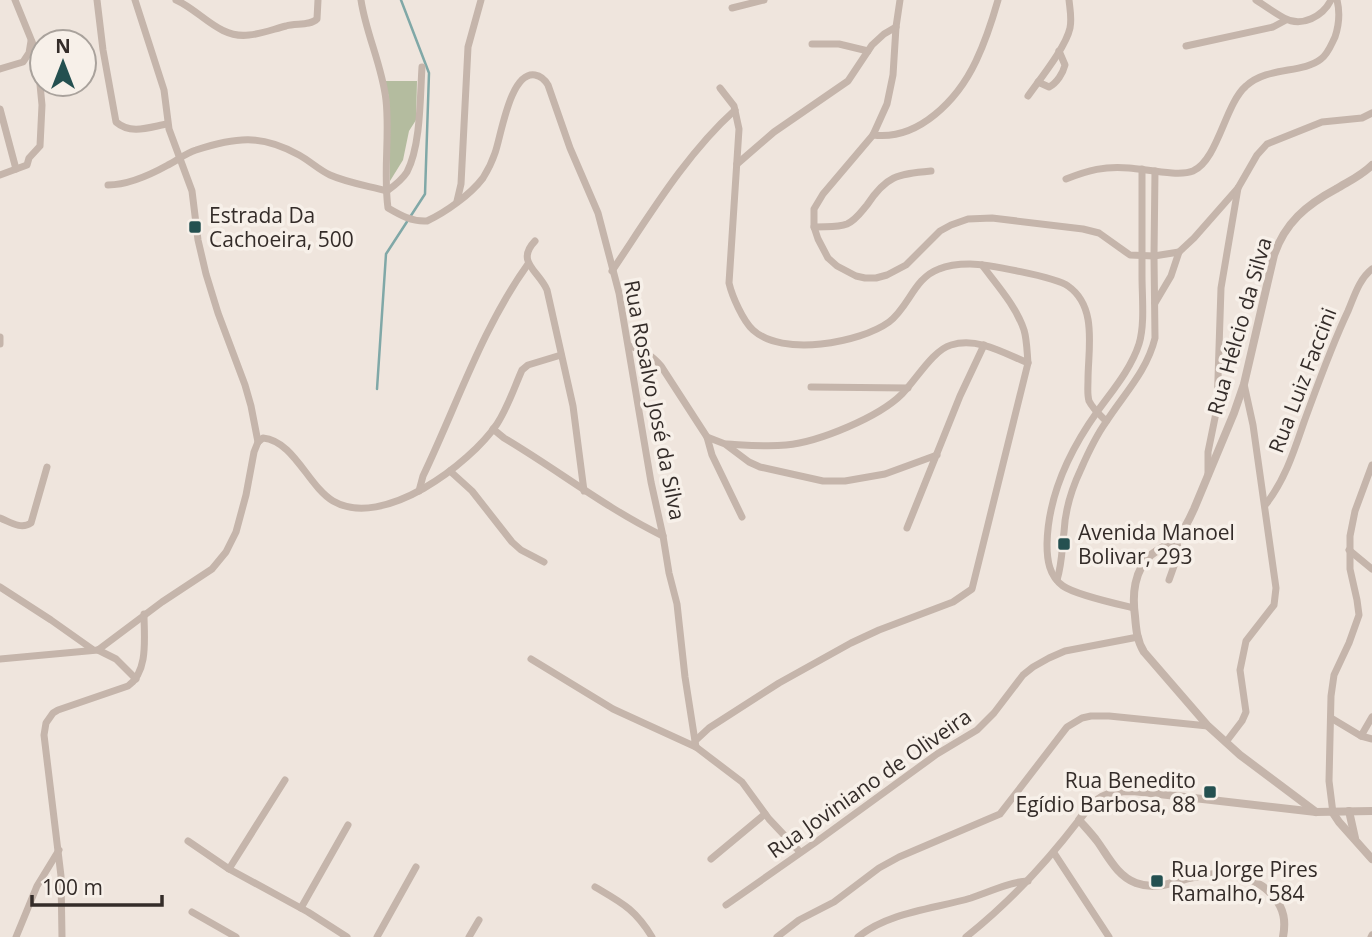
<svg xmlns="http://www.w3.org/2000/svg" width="1372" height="937" viewBox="0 0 1372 937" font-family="'Open Sans',sans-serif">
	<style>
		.green { fill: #b4bc9f }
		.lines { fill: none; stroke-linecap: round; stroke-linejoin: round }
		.stream { stroke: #80a8a7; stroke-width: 2.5 }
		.minor { stroke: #c5b5ab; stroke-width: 7 }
		.tertiary { stroke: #c5b5ab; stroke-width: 8 }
		.poi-dot { fill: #245050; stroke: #f7f0e9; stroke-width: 2.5 }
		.labels { text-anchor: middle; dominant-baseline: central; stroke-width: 7; stroke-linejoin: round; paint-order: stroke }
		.poi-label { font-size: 21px; fill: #342c29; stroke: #f7f0e9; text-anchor: start }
		.street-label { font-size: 21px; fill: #342c29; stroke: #f7f0e9 }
	</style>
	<rect width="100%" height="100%" fill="#efe5dd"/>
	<polygon class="green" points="384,81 417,81 416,120 409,131 403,160 390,181 389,97"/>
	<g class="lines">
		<polyline class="stream" points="377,389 386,254 425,194 429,73 401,0"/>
		<g class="minor">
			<path d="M 97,0 L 103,50 L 116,122 C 131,135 150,127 167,124"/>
			<polyline points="135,0 164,90 169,129 192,191 198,240 206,274 218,313 245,385 251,406 258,442"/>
			<path d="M 176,0 C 201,11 219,39 249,35 C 261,34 274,29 286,26 C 296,23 310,26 317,19 L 318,0"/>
			<path d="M 361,0 C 366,34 382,65 386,100 C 390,136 383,172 388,208 C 400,215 412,222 427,221 C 446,212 470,195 483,178 C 488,170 492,162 495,153 C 501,137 510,71 535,75 C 541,76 545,80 548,85 L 570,148 L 598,213 L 619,293 L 651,482 L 663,536 L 669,573 L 677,604 L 685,677 L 695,741"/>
			<polyline points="900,0 896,27 893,75 887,104 873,135 823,194 814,209 814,227 818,239 828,258 837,266 856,276 865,278 876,278 887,275 906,265 940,231 951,225 968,219 992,218 1083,229 1099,233 1130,255 1154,256 1179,252"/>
			<path d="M 1256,0 C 1265,6 1275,13 1284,18 C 1302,28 1323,16 1331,0"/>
			<polyline points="732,8 764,0"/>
			<polyline points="812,44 839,44 868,51"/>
			<polyline points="1186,46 1273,27 1286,20"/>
			<polyline points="0,69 23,62 29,53 31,41"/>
			<path d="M 1038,82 L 1049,87 C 1057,83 1063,73 1065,65 L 1059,51"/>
			<path d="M 720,88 L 734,106 L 739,129 L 729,283 C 732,296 743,321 753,330 C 782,357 860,343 889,322 C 909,307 914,278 939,269 C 948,265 959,264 970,264 C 986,264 1056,277 1068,286 C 1098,307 1088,349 1088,380 C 1088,387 1087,394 1089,401 C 1093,409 1100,415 1106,421"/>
			<path d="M 1028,96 C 1040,79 1066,47 1070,28 C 1072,18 1070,10 1069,0"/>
			<polyline points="0,109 16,169"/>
			<path d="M 873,135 C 919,141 958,99 976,61 C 985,42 992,21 998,0"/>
			<polyline points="737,164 774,132 848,81 872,45 884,34 896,27"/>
			<polyline points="0,175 27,165 29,158 40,146 42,105 38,64 35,49 15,0"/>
			<path d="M 1066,179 C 1089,170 1104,166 1129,168 C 1145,169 1179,177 1193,171 C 1218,160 1225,104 1246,86 C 1268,66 1302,74 1321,59 C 1328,54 1331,45 1335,37 C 1339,25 1340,12 1337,0"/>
			<path d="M 108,185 C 129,185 150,175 168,165 C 178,160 186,153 196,150 C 236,137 261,134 299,155 C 310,161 319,170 330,175 C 348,183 369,186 387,191 C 394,186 402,180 407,172 C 421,145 420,97 422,67"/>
			<polyline points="457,201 461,184 468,47 481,0"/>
			<path d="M 814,227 C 825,226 837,228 847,224 C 856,220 861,212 867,205 C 886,176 897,174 931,171"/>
			<path d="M 535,241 C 515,262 539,271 547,290 L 573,406 L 584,491"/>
			<path d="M 612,271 C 649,216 686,154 735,110"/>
			<polyline points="1155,303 1171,276 1179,252 1194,238 1238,188 1257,155 1267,144 1322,122 1362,118 1372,113"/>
			<polyline points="0,337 0,344"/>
			<path d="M 629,346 C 643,350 652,355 661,366 L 707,437 L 725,444 L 749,462 L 760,467 L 823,481 L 845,481 L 885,474 L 937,455"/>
			<polyline points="811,387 908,388"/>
			<path d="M 493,429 L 504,438 C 558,470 607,509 663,536"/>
			<polyline points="707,437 712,455 742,517"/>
			<path d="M 727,444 C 746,445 766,447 786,445 C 819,442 879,417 902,394 C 916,380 933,350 951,345 C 978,337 1004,353 1028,363"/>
			<polyline points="450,471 472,491 512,542 521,550 544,562"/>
			<polyline points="1208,475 1208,452 1217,408 1221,288 1238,188"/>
			<path d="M 419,491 L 423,476 C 457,405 482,328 528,264"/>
			<path d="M 1266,504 C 1285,480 1294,451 1304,422 C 1318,384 1331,347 1348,311 C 1354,297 1359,279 1372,269"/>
			<path d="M 0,518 C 10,522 21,530 31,523 L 47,467"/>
			<polyline points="907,528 960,396 984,345"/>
			<polyline points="1349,550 1372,569"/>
			<path d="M 1057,580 C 1062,564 1062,548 1064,532 C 1065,511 1072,488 1081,469 C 1088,453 1096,436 1106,422 C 1124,394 1147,371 1155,338 L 1154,256 L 1155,171"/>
			<polyline points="1169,580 1179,552 1176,539"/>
			<polyline points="0,587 51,620 92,649"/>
			<path d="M 1134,608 C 1117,604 1076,595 1063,586 C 1049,576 1047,560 1047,544 C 1048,496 1070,450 1097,412 C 1112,391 1131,369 1139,344 C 1145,325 1142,296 1142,276 C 1142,240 1142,205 1142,169"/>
			<polyline points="98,650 116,659 136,679"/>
			<path d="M 0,659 L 98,650 L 162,602 L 212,569 L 226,552 L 236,532 L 246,495 L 254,452 L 258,442 L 263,438 C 294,441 308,486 333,501 C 383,530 470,464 497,424 C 508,407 514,388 522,370 L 528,365 L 561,355"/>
			<polyline points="531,659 613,709 696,747 742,782 769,819 800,852"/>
			<polyline points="1331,718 1361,736 1372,739"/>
			<polyline points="1361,736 1372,717"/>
			<polyline points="1226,742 1242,721 1246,712 1240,670 1246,641 1274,605 1276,588 1253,425 1244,384"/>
			<path d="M 696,747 L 695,741 L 709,728 L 779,683 L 851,643 L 879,630 L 953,602 L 972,589 L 1028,363 C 1027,352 1027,340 1024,330 C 1016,306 997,285 982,265"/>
			<polyline points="1333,813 1329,781 1331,696 1334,675 1349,643 1359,615 1357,600 1350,569 1350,536 1355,511 1372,465"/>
			<polyline points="188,841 229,869 308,912 347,937"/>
			<polyline points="1054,853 1109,937"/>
			<polyline points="711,859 765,814"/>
			<polyline points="229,869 285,780"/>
			<path d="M 595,887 C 622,903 635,909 652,937"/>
			<polyline points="726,905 816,842 937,754 977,730 994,713 1023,675 1033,667 1049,658 1065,651 1138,637"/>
			<polyline points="301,908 348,825"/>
			<polyline points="192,912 236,937"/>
			<polyline points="16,937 37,886 59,850"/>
			<path d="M 62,937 L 61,876 L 44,735 L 46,723 L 53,713 L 58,710 L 128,686 C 149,671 144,637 144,614"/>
			<polyline points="377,937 416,867"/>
			<polyline points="469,937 479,920"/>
			<polyline points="777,937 799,920 834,902 879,868 899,857 1000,814 1067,727 1082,718 1091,716 1109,716 1208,726"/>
			<path d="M 858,937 C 889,912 934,909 971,898 C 989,892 1009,882 1028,881"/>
			<path d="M 966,937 C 1009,903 1046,863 1079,820"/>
			<polyline points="1371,937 1372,935"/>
		</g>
		<g class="tertiary">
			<polyline points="1349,811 1355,838"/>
			<path d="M 1316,812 L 1240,755 L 1208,726 L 1144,652 C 1137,641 1136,629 1135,616 C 1132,595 1134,570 1151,555 C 1159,548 1171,544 1178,537 C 1185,529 1190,518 1194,509 L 1234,413 L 1244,384 L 1274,255 C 1285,223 1306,205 1336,189 C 1349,181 1361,176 1372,165"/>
			<polyline points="1333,813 1339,822 1372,859"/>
			<path d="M 1283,937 C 1286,921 1284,909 1274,897 C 1252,871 1220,871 1189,878 C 1171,883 1155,890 1136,883 C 1117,876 1108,856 1097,841 C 1091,833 1085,827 1079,820 C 1095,797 1106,791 1133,791 L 1316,812 L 1372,811"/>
		</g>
	</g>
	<g class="poi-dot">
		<rect x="188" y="220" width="14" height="14" rx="3.5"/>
		<rect x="1057" y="537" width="14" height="14" rx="3.5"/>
		<rect x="1203" y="785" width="14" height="14" rx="3.5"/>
		<rect x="1150" y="874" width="14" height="14" rx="3.5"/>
	</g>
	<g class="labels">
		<g class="poi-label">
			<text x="209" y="215">Estrada Da<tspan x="209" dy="24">Cachoeira, 500</tspan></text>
			<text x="1078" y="532">Avenida Manoel<tspan x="1078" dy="24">Bolivar, 293</tspan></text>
			<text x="1196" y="780" text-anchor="end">Rua Benedito<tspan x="1196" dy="24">Egídio Barbosa, 88</tspan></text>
			<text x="1171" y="869">Rua Jorge Pires<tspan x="1171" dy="24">Ramalho, 584</tspan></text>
		</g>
		<g class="street-label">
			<text transform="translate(1239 326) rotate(-74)">Rua Hélcio da Silva</text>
			<text transform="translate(1302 380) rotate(-69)">Rua Luiz Faccini</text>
			<text transform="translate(655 400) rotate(79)">Rua Rosalvo José da Silva</text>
			<text transform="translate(869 783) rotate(-35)">Rua Joviniano de Oliveira</text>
		</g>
	</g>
	<g transform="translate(63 63)"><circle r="33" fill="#f7f0e9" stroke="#a9a29c" stroke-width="2"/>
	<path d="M0-5L12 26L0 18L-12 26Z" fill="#245050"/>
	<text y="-10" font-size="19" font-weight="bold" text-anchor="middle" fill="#342c29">N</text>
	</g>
	<path d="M32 895v10h130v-10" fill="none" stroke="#342c29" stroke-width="3.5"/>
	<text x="42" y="895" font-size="21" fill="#342c29" stroke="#f7f0e9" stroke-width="5" paint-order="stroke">100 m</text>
</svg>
